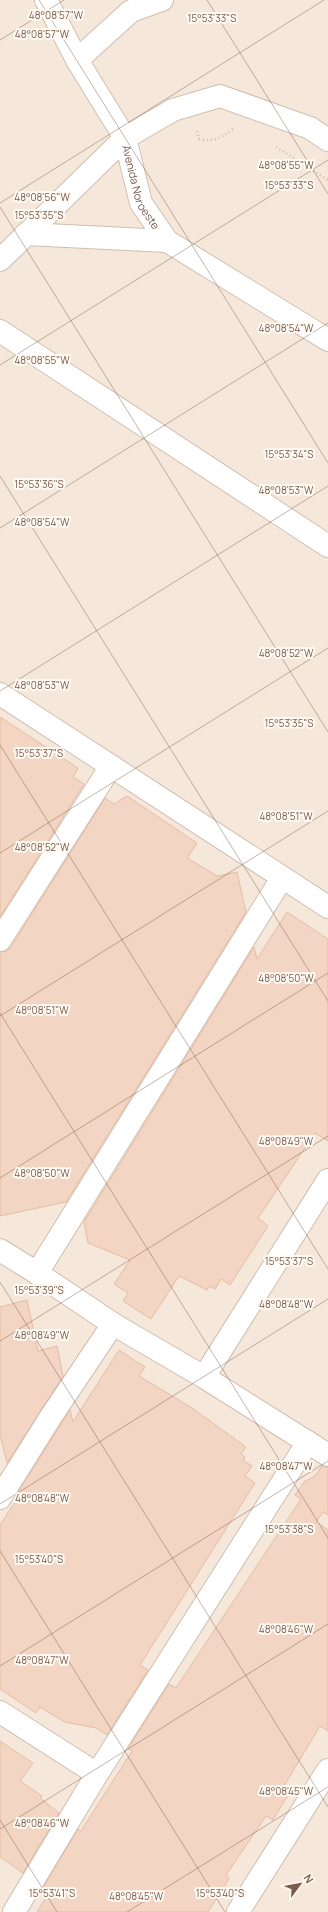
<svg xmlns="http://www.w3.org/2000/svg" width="328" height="1912" viewBox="0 0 328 1912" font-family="Manrope,sans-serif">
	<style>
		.residential { fill: #f5e8da }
		.building { fill: #f3d5c3; stroke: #e6bba3 }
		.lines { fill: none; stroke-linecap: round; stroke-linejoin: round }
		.minor-casing { stroke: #d1beb0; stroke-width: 24 }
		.tertiary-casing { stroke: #d1beb0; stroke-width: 24 }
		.path { stroke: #d9b8a5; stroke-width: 2.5; stroke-dasharray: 1 3; stroke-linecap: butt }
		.minor { stroke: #fff; stroke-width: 22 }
		.tertiary { stroke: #fff; stroke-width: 22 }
		.ticks { fill: none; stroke: #7a5c4d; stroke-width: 1; stroke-opacity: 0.45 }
		.labels { text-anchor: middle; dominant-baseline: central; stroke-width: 4; stroke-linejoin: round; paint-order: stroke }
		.street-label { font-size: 11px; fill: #7a5c4d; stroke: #fffaf3 }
		.ticks-label { font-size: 10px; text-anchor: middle; fill: #7a5c4d; stroke: #fffaf3; stroke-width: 4; stroke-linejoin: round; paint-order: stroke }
	</style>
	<rect width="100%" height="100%" fill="#fdf6ec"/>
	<rect class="residential" x="0" y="0" width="328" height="1912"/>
	<g class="building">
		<polygon points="0,717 78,768 73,777 84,784 0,917"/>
		<polygon points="127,796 197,843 187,858 217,876 237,872 246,912 66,1202 0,1216 0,952 6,951 11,947 105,798 114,804"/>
		<polygon points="287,912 328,939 328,1141 315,1133 258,1218 268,1226 230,1285 221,1279 215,1289 209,1286 207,1290 179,1276 151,1319 123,1301 128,1293 114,1284 130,1260 88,1243 84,1222 254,947 257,959"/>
		<polygon points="27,1300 38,1351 57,1346 63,1376 7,1463 0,1435 0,1307"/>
		<polygon points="119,1350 145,1367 139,1376 192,1408 246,1447 241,1454 245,1457 243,1460 252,1466 245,1476 255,1483 140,1665 148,1670 107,1735 96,1728 65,1722 40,1707 36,1713 0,1689 0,1525 17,1499 16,1495 70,1410 73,1422"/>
		<polygon points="322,1466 328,1467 328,1515 323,1512 316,1522 328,1530 328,1731 320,1726 284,1786 291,1790 273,1820 266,1816 226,1875 229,1879 208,1912 37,1912 48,1894 42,1889 78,1829 81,1831 132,1751 128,1748 169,1684 176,1688 301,1499 295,1495 304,1482 315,1476"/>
		<polygon points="0,1741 33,1763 20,1781 42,1796 40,1798 59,1813 23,1873 0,1857"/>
	</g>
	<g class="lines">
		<g class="minor-casing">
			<g id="minor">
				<polyline points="46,0 77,60 125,138"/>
				<polyline points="77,60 131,11 162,0"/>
				<polyline points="0,331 328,546"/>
				<polyline points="0,694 328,907"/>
				<polyline points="0,940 111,766"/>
				<polyline points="0,1250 37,1273 113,1324 204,1377 328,1455"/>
				<polyline points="37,1273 282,878"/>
				<polyline points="204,1377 328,1180"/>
				<polyline points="0,1498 50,1418 113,1324"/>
				<polyline points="0,1712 97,1774"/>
				<polyline points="14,1912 97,1774 308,1442"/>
				<polyline points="238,1912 328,1770"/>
			</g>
		</g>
		<g class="tertiary-casing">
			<g id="tertiary">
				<path id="s1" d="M 125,138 L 141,203 L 167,241 L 328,340"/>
				<polyline points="26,234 167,241"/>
				<polyline points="0,260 125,138 173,110 220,96 310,128 328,140"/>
			</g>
		</g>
		<g class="path">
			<path d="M 197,131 L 199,139 C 214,142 221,138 233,129"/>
			<polyline points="276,147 328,180"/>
		</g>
		<use href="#minor" class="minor"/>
		<use href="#tertiary" class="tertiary"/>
	</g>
	<path class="ticks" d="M 39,0 L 328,463M 207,0 L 328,194M 0,40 L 64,0M 0,203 L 324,0M 0,207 L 328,732M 0,365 L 328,160M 0,476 L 328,1001M 0,528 L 328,323M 0,691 L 328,486M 0,745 L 328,1269M 0,853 L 328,648M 0,1013 L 328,1538M 0,1016 L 328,811M 0,1178 L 328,973M 0,1282 L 328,1807M 0,1341 L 328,1136M 0,1504 L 328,1299M 0,1551 L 225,1912M 0,1666 L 328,1461M 0,1820 L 57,1912M 0,1829 L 328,1624M 127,1912 L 328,1787"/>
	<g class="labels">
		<g class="street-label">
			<text stroke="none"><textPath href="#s1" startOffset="52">Avenida Noroeste</textPath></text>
		</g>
	</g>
	<g class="ticks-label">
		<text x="56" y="19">48°08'57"W</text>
		<text x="212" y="22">15°53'33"S</text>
		<text x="42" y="38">48°08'57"W</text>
		<text x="286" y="169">48°08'55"W</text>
		<text x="289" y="189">15°53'33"S</text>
		<text x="42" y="201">48°08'56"W</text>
		<text x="39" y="219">15°53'35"S</text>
		<text x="286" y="332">48°08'54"W</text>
		<text x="42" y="364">48°08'55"W</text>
		<text x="289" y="458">15°53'34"S</text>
		<text x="39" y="488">15°53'36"S</text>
		<text x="286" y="494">48°08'53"W</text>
		<text x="42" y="526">48°08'54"W</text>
		<text x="286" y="657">48°08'52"W</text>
		<text x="42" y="689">48°08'53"W</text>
		<text x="289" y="727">15°53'35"S</text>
		<text x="39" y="757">15°53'37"S</text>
		<text x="286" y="820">48°08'51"W</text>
		<text x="42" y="851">48°08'52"W</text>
		<text x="286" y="982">48°08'50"W</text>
		<text x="42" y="1014">48°08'51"W</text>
		<text x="286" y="1145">48°08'49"W</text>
		<text x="42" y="1177">48°08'50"W</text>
		<text x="289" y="1265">15°53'37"S</text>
		<text x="39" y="1294">15°53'39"S</text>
		<text x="286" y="1308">48°08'48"W</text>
		<text x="42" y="1339">48°08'49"W</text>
		<text x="286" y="1470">48°08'47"W</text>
		<text x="42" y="1502">48°08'48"W</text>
		<text x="289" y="1533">15°53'38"S</text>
		<text x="39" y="1563">15°53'40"S</text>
		<text x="286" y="1633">48°08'46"W</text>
		<text x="42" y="1664">48°08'47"W</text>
		<text x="286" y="1795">48°08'45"W</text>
		<text x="42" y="1827">48°08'46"W</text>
		<text x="52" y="1897">15°53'41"S</text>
		<text x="220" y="1897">15°53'40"S</text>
		<text x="136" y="1900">48°08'45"W</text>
	</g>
	<g transform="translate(300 1884) rotate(58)" stroke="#fffaf3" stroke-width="3" paint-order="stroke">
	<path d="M0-3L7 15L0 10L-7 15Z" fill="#7a5c4d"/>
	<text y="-6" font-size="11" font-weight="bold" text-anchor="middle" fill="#7a5c4d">N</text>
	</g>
</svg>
